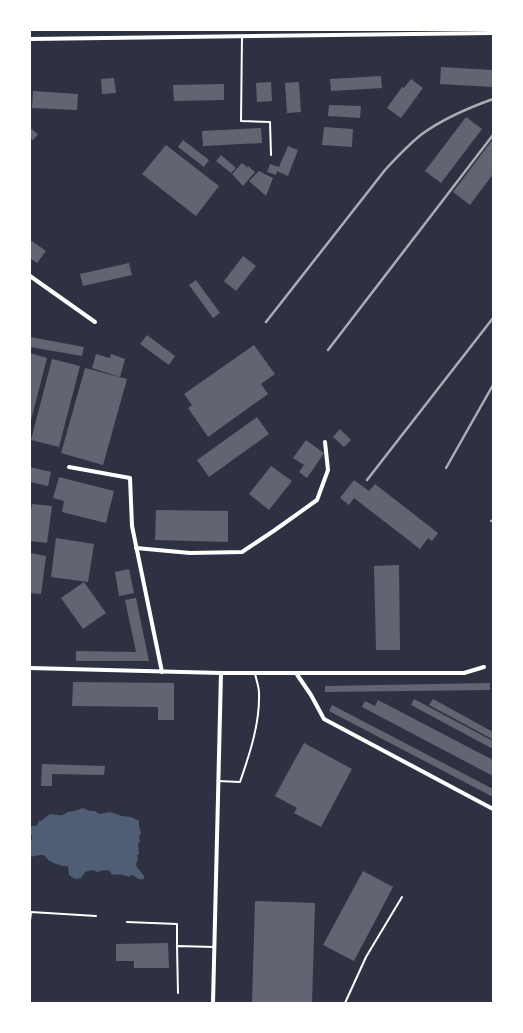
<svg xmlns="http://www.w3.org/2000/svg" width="523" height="1033" viewBox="0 0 523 1033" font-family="Merriweather,serif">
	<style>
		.water { fill: #4f5d75 }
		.building { fill: #626471 }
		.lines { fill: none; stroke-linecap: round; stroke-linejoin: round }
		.service { stroke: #fff; stroke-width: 2 }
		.minor { stroke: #fff; stroke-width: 4 }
		.rail { stroke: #abadb3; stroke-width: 2.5 }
	</style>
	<rect width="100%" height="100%" fill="#2d3142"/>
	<path class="water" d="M 83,808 L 90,811 L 95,811 L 99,814 L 110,812 L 122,816 L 131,817 L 139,821 L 139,826 L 141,833 L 139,837 L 140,842 L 138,844 L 139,854 L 137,855 L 138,859 L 136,864 L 137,867 L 144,876 L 144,879 C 138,881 136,876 131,875 L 129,877 C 127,875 115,874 112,875 L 110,871 C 106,870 101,870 98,872 L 92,870 L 85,872 L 81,878 L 75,879 L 69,875 L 68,866 C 61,867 48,862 44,855 L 40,855 L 30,857 L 30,841 L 32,839 L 32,836 L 30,833 L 30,827 L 32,826 L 35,826 L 38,824 L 39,820 L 41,821 L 50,814 C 56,814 62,818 67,812 L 74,811 Z"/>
	<g class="building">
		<polygon points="441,67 493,70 493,87 440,84"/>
		<polygon points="381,76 382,88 331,91 330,79"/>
		<polygon points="114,78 116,93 102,94 101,79"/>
		<polygon points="411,79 423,88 401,118 387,108 402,87 404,88"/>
		<polygon points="271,82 272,101 257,102 256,83"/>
		<polygon points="299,82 301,112 287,113 285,83"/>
		<polygon points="224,84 224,100 174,101 173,85"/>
		<polygon points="33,91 78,94 77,110 32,108"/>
		<polygon points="329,105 361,106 360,118 328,116"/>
		<polygon points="466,117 482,129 441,183 425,171"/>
		<polygon points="324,127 353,129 352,147 322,145"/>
		<polygon points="30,128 38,134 33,140 30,138"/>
		<polygon points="261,128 262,143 203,146 202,131"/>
		<polygon points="493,139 493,174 470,205 453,192"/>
		<polygon points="183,140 209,160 204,167 178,147"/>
		<polygon points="166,145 219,186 196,216 142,174"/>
		<polygon points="288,146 298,150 288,176 277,171 276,175 267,172 270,164 279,167"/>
		<polygon points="221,155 236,168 231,173 216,161"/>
		<polygon points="242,163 247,167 240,176 248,166 255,172 243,186 232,174"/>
		<polygon points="259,171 273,178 266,196 249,181"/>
		<polygon points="30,240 46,251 37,263 30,258"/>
		<polygon points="243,256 256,266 236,291 224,281"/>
		<polygon points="129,263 132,275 83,286 80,274"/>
		<polygon points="196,280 220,313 213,318 189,285"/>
		<polygon points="147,335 175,356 169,365 140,344"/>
		<polygon points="30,337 84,347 82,356 30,347"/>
		<polygon points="254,345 275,374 261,384 268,394 208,437 188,408 192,405 184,394"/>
		<polygon points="30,353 47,358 31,420 30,420"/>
		<polygon points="96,354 110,358 111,354 125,359 120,377 92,368"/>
		<polygon points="52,359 80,366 59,447 31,440"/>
		<polygon points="85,368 127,379 103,465 61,453"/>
		<polygon points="257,417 269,434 209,477 197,460"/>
		<polygon points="340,429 351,440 344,447 333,437"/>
		<polygon points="306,440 324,453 307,478 299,472 304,465 293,458"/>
		<polygon points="271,466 292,481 269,510 249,494"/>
		<polygon points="30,467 51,472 48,486 30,482"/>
		<polygon points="59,477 114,491 106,523 62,512 64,501 53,498"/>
		<polygon points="354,480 369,491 375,484 438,533 432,541 428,538 420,549 354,498 349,505 340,498"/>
		<polygon points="32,504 52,506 47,543 30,541 30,516"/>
		<polygon points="156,510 228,511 228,542 155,540"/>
		<polygon points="56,538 94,544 88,582 51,577"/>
		<polygon points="30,553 46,556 41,594 30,593"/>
		<polygon points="399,565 400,650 376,650 374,566"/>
		<polygon points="129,569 134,593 119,596 115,572"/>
		<polygon points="84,582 106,613 83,629 61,598"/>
		<polygon points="136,598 149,661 76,661 76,651 136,652 125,600"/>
		<polygon points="73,682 174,683 174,720 158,720 158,707 72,706"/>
		<polygon points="490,683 490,690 325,692 325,686"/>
		<polygon points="414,699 493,741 493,749 411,705"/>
		<polygon points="433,699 493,732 492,739 429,705"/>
		<polygon points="378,700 493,760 493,776 362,707 365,701 375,706"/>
		<polygon points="332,705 493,789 493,797 329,711"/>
		<polygon points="304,743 352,769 321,827 294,813 297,808 275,796"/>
		<polygon points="42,764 105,766 104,775 52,774 52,786 41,786"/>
		<polygon points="363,871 393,887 354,961 323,945"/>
		<polygon points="255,901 315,903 312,1003 252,1003"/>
		<polygon points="168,943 169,968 134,968 134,961 116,961 116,944"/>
	</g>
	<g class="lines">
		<g class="service">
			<polyline points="242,36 241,121 270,122 271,155"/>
			<path d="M 218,781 L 240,782 C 250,753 260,723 259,693 C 259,686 256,680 255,673"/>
			<polyline points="30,921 31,912 96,916"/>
			<polyline points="127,922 177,924 177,946"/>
			<polyline points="178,993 177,946 214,947"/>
			<polyline points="345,1003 366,957 402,897"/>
		</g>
		<g class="minor">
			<polyline points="30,39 493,33"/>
			<polyline points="30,276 95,322"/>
			<polyline points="69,467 130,478 132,526 162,672"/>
			<polyline points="136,548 190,553 242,552 275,530 317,500 328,470 325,442"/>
			<polyline points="30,668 221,673 464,673 484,667"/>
			<polyline points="296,673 311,695 324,719 493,809"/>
			<polyline points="213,1003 221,673"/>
		</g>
		<g class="rail">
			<path d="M 266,322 L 385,170 C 397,157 408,145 422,134 C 444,118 468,108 493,99"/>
			<polyline points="328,350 493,135"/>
			<polyline points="446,468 493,385"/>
			<polyline points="367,480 493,318"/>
			<polyline points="491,521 493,520"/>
		</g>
	</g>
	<rect width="523" height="1033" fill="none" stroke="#ffffff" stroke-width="62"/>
</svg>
